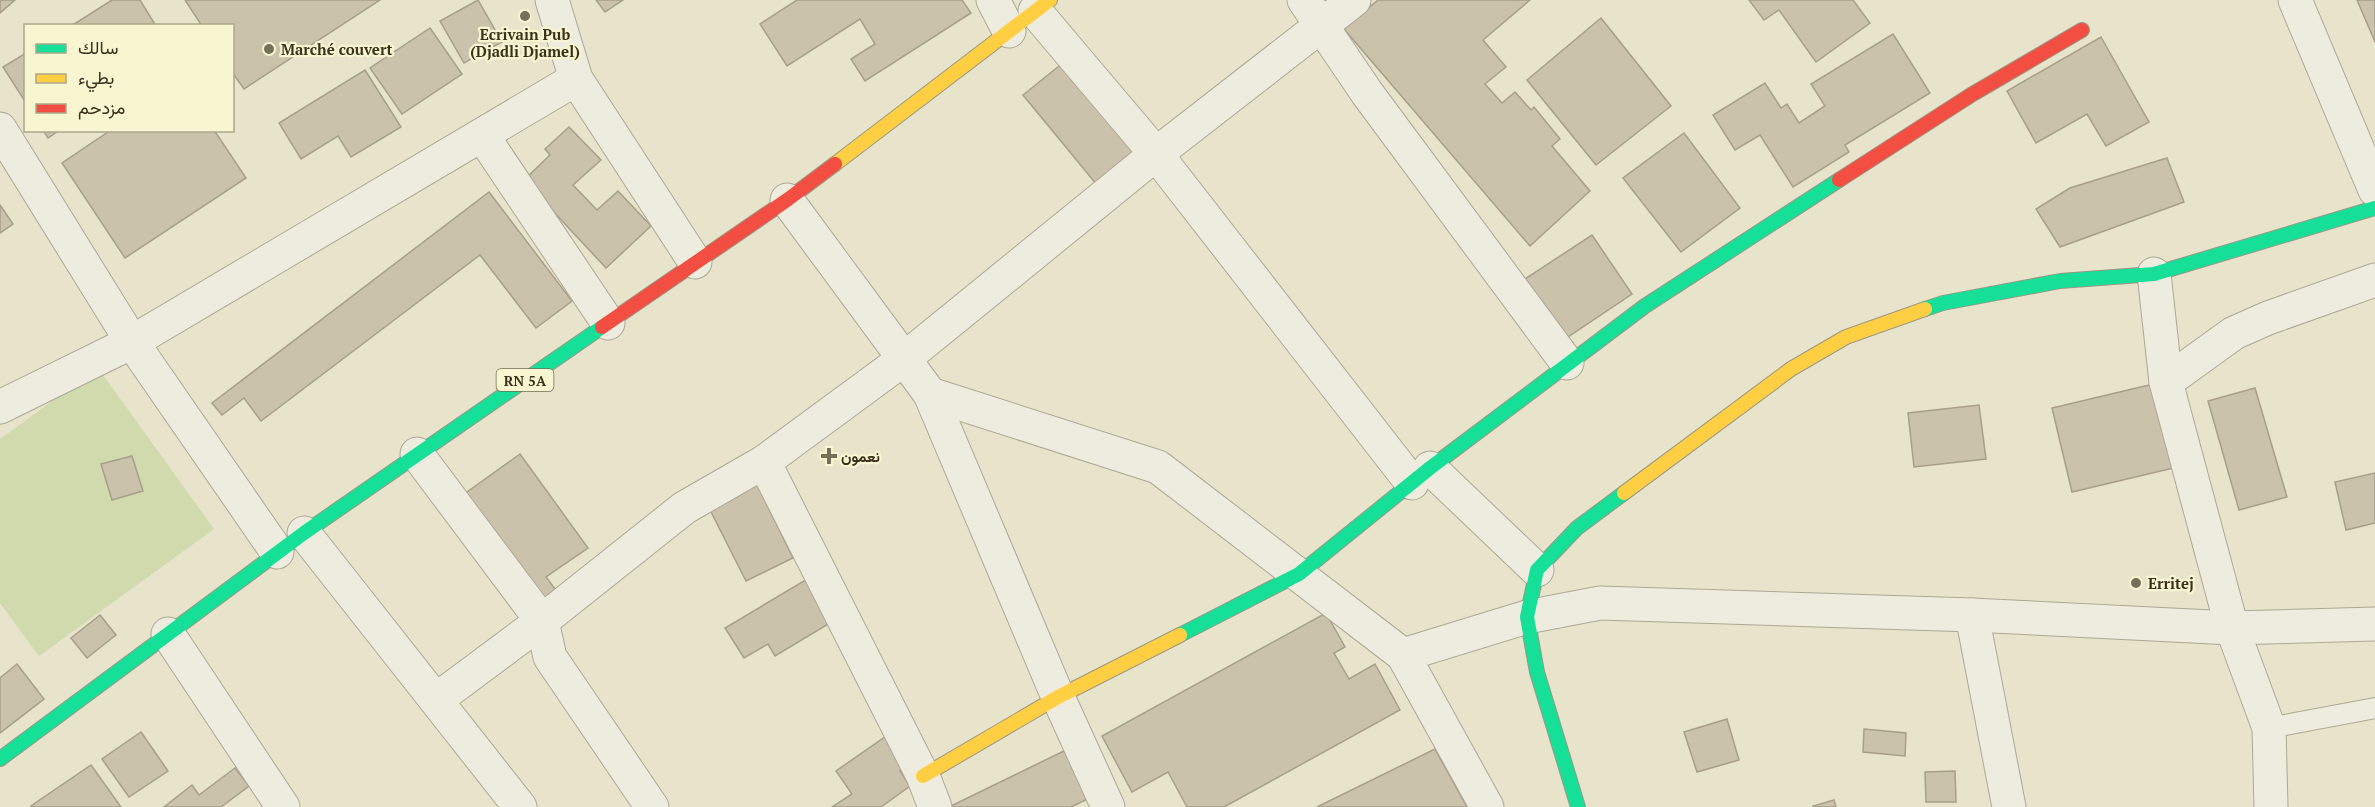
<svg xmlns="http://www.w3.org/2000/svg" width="2375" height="807" viewBox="0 0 2375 807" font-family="'PT Serif',Vazirmatn,serif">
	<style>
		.green { fill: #d0daac }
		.building { fill: #cbc2ac; stroke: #a79f8a; stroke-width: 1.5 }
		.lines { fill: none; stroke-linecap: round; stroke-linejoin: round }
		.lane-casing { stroke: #aca895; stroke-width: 22 }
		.street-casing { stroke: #aca895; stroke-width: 35 }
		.fast-casing { stroke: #9b9785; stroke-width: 16 }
		.slow-casing { stroke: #9b9785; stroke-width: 16 }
		.jam-casing { stroke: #9b9785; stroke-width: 16 }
		.lane { stroke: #eeecde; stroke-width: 20 }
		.street { stroke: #eeecde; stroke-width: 33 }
		.fast { stroke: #16e098; stroke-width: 14 }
		.slow { stroke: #ffcf43; stroke-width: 14 }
		.jam { stroke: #f24e42; stroke-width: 14 }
		.poi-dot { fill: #777059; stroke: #f8f5d1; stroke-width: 2 }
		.labels { text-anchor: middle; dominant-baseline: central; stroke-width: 4.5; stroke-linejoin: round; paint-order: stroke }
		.shield { fill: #f8f5d1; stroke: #746c52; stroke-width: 1.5 }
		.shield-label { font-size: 14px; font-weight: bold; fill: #3b311c }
		.poi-label { font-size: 15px; font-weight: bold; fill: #3b311c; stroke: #f8f5d1; text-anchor: start }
	</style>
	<rect width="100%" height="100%" fill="#e7e4cb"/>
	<polygon class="green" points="98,368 214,529 39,656 0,603 0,439"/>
	<g class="building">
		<polygon points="0,0 15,0 0,13"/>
		<polygon points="112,0 140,0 156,26 71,26"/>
		<polygon points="185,0 380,0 244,89 232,72 232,26 202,26"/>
		<polygon points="478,0 502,42 464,63 440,21"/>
		<polygon points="596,0 623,0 605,12"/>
		<polygon points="797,0 962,0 971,13 865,81 851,59 875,44 860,19 787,66 760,24"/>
		<polygon points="1378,0 1530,0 1483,40 1506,67 1485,84 1502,103 1515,92 1531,110 1534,107 1560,139 1552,146 1590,191 1530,246 1344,29"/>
		<polygon points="1749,0 1853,0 1870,23 1816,62 1779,10 1764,20"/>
		<polygon points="2357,0 2375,0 2375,42"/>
		<polygon points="1601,18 1671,106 1596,165 1527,80"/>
		<polygon points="430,28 462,74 402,114 370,68"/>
		<polygon points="1893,34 1930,93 1845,145 1849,152 1793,187 1760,135 1735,150 1713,115 1765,83 1781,108 1787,104 1799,123 1825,106 1811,84"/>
		<polygon points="2101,37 2149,122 2106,146 2087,114 2036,143 2007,91"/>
		<polygon points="26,53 26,103 3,67"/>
		<polygon points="1064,62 1137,152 1097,185 1023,95"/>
		<polygon points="365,70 401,127 351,157 338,136 301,159 279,123"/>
		<polygon points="569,127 601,160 573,185 597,210 618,191 651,226 606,268 524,180 550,155 545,149"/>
		<polygon points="43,130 60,130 48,138"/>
		<polygon points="111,130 214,130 246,178 125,258 62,163"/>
		<polygon points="1684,133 1740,208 1681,252 1623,178"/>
		<polygon points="2167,158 2184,202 2060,247 2036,209 2070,188"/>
		<polygon points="489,192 572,301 536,328 480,255 261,421 244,398 222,415 212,403"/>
		<polygon points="0,205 13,224 0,233"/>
		<polygon points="1592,235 1632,294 1559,343 1519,283"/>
		<polygon points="2162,382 2182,466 2072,492 2052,408"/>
		<polygon points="2255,388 2287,497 2239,510 2208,401"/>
		<polygon points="1979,405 1986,459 1914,467 1908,413"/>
		<polygon points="520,454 588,548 546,577 564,601 541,618 456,500"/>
		<polygon points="132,456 143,491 112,500 101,464"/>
		<polygon points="2375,473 2375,523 2346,530 2335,482"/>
		<polygon points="754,478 793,558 746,581 706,502"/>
		<polygon points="814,575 840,617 775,656 768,644 744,658 725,628"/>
		<polygon points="1326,613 1345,647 1334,653 1349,679 1375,664 1400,710 1224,807 1187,807 1168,772 1132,792 1102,736"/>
		<polygon points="100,615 116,635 87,658 71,638"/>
		<polygon points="17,664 44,699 0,733 0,678"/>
		<polygon points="1727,719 1739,760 1697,772 1684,732"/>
		<polygon points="1864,729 1906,733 1905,756 1863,752"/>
		<polygon points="141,732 168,771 129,797 102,759"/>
		<polygon points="889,734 909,764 900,771 910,786 881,807 832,807 852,794 836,771"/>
		<polygon points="1070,748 1094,796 1071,807 949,807"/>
		<polygon points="1435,749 1467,807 1317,807"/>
		<polygon points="91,765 121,807 31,807 31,806"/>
		<polygon points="235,768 249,786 221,807 164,807 192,785 199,795"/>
		<polygon points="1955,771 1956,802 1926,802 1925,772"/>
		<polygon points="1834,800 1836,807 1813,807 1813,806"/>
	</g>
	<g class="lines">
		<g class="lane-casing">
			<polyline id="lane" points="2269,728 2375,708"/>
		</g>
		<g class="street-casing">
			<g id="street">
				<polyline points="552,0 576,79 695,262"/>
				<polyline points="993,0 1009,31"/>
				<polyline points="1304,0 1367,93 1567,363"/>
				<polyline points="2295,0 2375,190"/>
				<polyline points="1035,11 1156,154 1412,483"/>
				<polyline points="0,129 132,342 277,552"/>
				<polyline points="482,135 608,323"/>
				<polyline points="787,200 930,394 1158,467 1403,655 1487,807"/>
				<polyline points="2154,274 2166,382 2232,628 2269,728 2271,807"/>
				<polyline points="2166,382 2234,333 2268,318 2375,280"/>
				<polyline points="930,394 1058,697 1108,807"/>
				<polyline points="0,407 132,342 576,79"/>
				<polyline points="417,454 542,621 550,657 652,807"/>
				<polyline points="764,462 923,776 935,807"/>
				<polyline points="1430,468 1537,570"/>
				<polyline points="304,533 520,807"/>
				<polyline points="1972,615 2009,807"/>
				<polyline points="168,634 283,807"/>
				<polyline points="1403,655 1527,617 1600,603 1972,615 2232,628 2375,624"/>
				<polyline points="436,700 542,621 684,508 764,462 904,359 1156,154 1354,0"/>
			</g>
		</g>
		<g class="fast-casing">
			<g id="fast">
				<polyline points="1925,309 1943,303 2060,281 2154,274 2375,208"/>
				<polyline points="1180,635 1299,574 1430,468 1645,306 1839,180"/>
				<polyline points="0,759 304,533 602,327"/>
				<polyline points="1578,807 1537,672 1527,617 1537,570 1577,528 1624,493"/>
			</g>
		</g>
		<g class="slow-casing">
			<g id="slow">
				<polyline points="835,164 1050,0"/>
				<polyline points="1624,493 1791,369 1846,337 1925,309"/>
				<polyline points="923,776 1058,697 1180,635"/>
			</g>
		</g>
		<g class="jam-casing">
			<g id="jam">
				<polyline points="1839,180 1971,95 2082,30"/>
				<polyline points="602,327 787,200 835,164"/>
			</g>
		</g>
		<use href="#lane" class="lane"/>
		<use href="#street" class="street"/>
		<use href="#fast" class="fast"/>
		<use href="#slow" class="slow"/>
		<use href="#jam" class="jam"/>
	</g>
	<g class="poi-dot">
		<circle cx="525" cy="16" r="6"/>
		<circle cx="269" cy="49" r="6"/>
		<path d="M826 447h6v6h6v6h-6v6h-6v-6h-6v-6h6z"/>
		<circle cx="2136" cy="583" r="6"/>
	</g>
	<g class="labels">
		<rect class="shield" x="496.5" y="369" width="57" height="22" rx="4.5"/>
		<g class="shield-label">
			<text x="525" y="380">RN 5A</text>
		</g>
		<g class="poi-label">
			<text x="525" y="34" text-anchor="middle">Ecrivain Pub<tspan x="525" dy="17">(Djadli Djamel)</tspan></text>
			<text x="281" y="49">Marché couvert</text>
			<text x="841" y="456">نعمون</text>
			<text x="2148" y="583">Erritej</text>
		</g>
	</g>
	<rect x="24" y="24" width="210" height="108" fill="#f8f5d1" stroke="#aca789" stroke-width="1.5"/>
	<rect x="36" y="44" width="30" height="9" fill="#16e098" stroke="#aca789" stroke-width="1.5"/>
	<text x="78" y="54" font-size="18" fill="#3b311c">سالك</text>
	<rect x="36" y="74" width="30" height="9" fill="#ffcf43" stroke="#aca789" stroke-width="1.5"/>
	<text x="78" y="84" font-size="18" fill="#3b311c">بطيء</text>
	<rect x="36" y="104" width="30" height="9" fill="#f24e42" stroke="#aca789" stroke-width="1.5"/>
	<text x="78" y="114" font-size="18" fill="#3b311c">مزدحم</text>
</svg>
